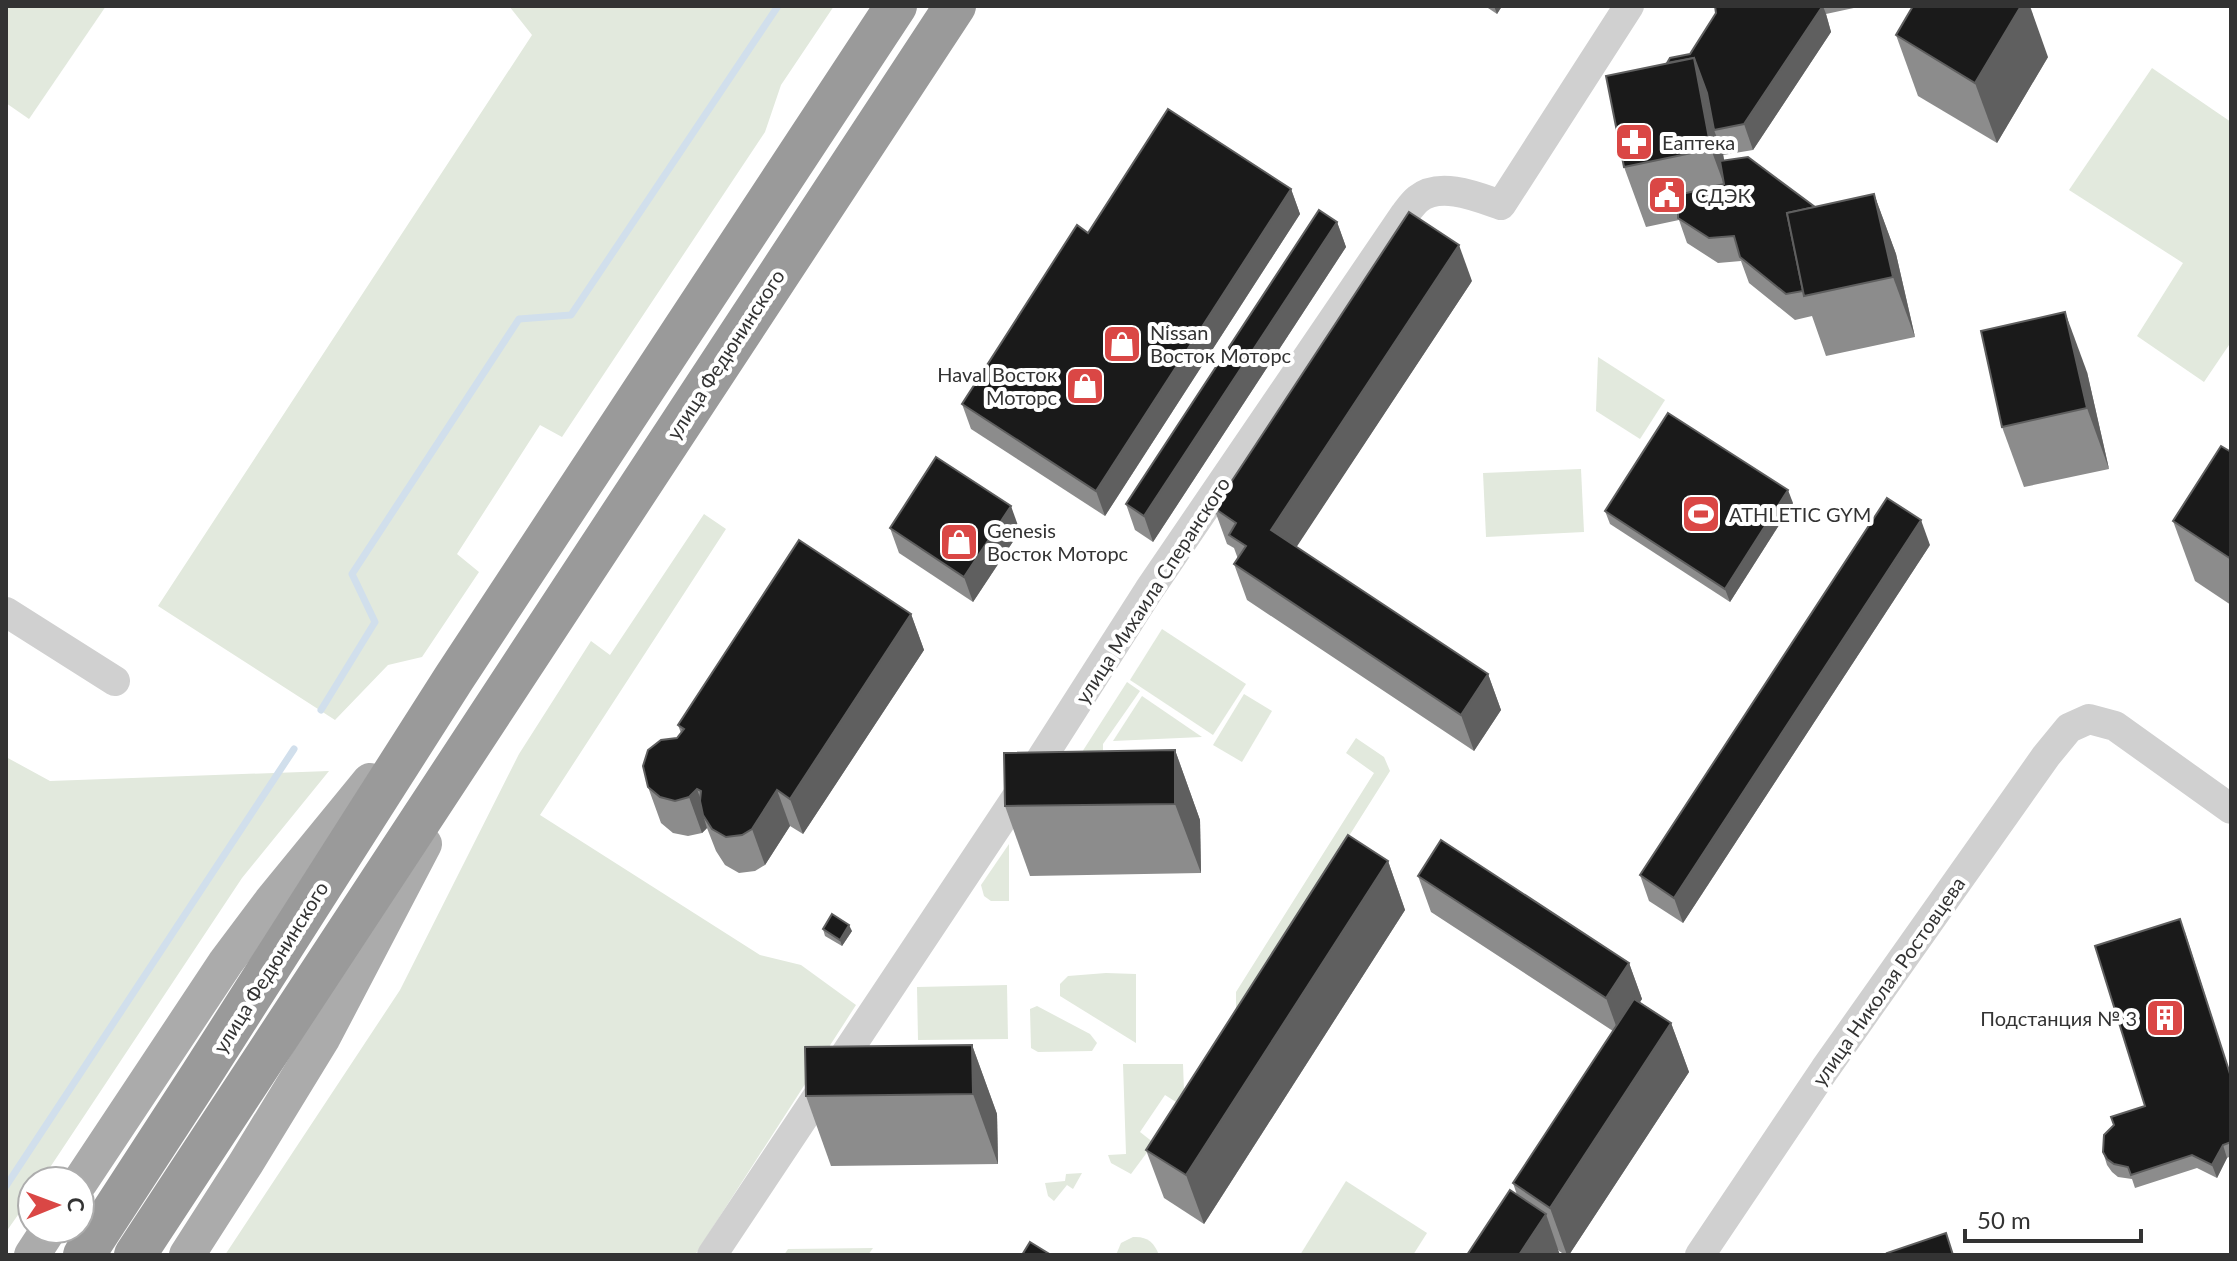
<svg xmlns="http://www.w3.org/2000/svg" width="2237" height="1261" viewBox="0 0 2237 1261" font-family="Lato,sans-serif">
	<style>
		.green { fill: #e2e9dd }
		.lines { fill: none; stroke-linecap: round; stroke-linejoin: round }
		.stream { stroke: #d1dfec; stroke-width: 7 }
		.minor { stroke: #d0d0d0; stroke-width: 30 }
		.major { stroke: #ababab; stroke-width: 36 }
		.highway { stroke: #9a9a9a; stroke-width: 42 }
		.wall { fill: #8c8c8c }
		.shaded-wall { fill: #5f5f5f }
		.building { fill: #1a1a1a; stroke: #5f5f5f; stroke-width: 2 }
		.labels { text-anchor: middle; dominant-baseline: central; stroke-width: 8; stroke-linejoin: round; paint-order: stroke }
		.poi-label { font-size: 20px; fill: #333; stroke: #fff; text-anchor: start }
		.street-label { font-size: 20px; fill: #333; stroke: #fff }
	</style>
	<rect width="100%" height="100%" fill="#fff"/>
	<g class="green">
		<polygon points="6,6 106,6 29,119 6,103"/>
		<polygon points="509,6 834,6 781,85 765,132 562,437 540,425 457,554 479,572 422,657 388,665 335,720 158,606 532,35"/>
		<polygon points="2152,68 2231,122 2231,342 2204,382 2137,336 2183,263 2069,190"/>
		<polygon points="1598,357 1665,400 1640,439 1596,411"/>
		<polygon points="1581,469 1584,532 1486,537 1483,473"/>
		<polygon points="704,514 726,529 540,815 760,955 801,965 856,1005 695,1255 225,1255 400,990 519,754 591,641 610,655"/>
		<polygon points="1162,629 1246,684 1213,735 1130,680"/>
		<polygon points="1127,682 1140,691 1103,744 1103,779 1075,763"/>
		<polygon points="1244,694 1272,711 1242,762 1213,745"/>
		<polygon points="1142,696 1202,737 1113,741"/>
		<polygon points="1356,738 1384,757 1390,771 1236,1015 1236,992 1374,773 1346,753"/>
		<polygon points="6,757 50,781 329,771 242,878 41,1181 32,1181 32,1195 6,1232"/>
		<polygon points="1009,844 1009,901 991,901 984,896 981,885"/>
		<polygon points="1106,973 1136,974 1136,1043 1060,996 1060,984 1068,976"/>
		<polygon points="1007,985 1008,1039 918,1040 917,987"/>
		<polygon points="1037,1006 1090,1034 1097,1043 1092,1051 1038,1052 1031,1048 1030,1009"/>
		<polygon points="1123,1064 1183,1064 1184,1091 1176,1102 1165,1095 1140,1132 1154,1143 1131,1174 1111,1163 1108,1155 1126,1154"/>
		<polygon points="1082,1173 1073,1189 1067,1185 1054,1201 1048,1196 1045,1183 1065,1181 1066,1174"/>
		<polygon points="1346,1181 1427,1233 1413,1255 1300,1255"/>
		<path d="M 1133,1237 C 1147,1236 1154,1242 1159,1255 L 1116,1255 L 1121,1243 Z"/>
		<polygon points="873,1248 868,1255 784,1255 788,1249"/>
	</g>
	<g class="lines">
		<g class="stream">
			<polyline points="321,710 375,622 352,574 519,319 571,315 778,6"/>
			<polyline points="6,1186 294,749"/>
		</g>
		<g class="minor">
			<polyline points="6,612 115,681"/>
			<path d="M 712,1255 L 1020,792 L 1149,590 L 1405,214 C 1409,209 1413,203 1418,199 C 1440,181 1478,197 1501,205 L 1629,6"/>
			<polyline points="1700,1255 1825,1069 2046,756 2069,728 2089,719 2115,726 2231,809"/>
		</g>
		<g class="major">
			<polyline points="80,1182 226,962 271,902 370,781"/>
			<polyline points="32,1255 49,1229"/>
			<polyline points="187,1255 246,1163 323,1037 424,844"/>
		</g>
		<g class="highway">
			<polyline points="84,1255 201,1075 454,678 896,6"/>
			<polyline points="135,1255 955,6"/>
		</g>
	</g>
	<g class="wall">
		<polygon points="1485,6 1502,6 1497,14"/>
		<polygon points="1715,6 1863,6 1826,14 1831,32 1753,150 1723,155 1723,154 1724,161 1815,207 1874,194 1896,254 1915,337 1826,356 1812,316 1795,320 1749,283 1741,261 1718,263 1687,243 1679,220 1646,227 1624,167 1667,63 1690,54 1716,13"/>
		<polygon points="1896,35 2048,57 1997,143 1918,96"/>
		<polygon points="1291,189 1300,214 1105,516 971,429 962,404 1088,233"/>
		<polygon points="1337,222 1346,247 1153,542 1135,530 1126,504"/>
		<polygon points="1472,281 1296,547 1488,674 1501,710 1474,751 1247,600 1234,564 1238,559 1234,548 1227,544 1214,508"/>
		<polygon points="2087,372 2109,469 2024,487 2002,427"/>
		<polygon points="2231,452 2231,605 2195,581 2173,521"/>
		<polygon points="1793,503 1730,602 1610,524 1605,511"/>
		<polygon points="890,528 1020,531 973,602 899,553"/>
		<polygon points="1930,545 1683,923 1649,901 1640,875"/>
		<polygon points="911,614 924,650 803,834 790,826 765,865 755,871 739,873 725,865 716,851 707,828 702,833 688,836 673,833 661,823 648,787 681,733 678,725"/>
		<polygon points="1175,750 1200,820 1201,873 1030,876 1005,806"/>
		<polygon points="1388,861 1405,910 1204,1224 1164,1198 1146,1150"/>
		<polygon points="1418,876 1629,963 1642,999 1640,1002 1671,1023 1689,1072 1569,1255 1565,1255 1559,1251 1517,1195 1513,1183 1613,1031 1431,912"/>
		<polygon points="823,929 852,931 842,946 825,936"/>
		<polygon points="2185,932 2231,1077 2231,1156 2227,1158 2217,1178 2197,1168 2135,1188 2132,1179 2118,1177 2112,1172 2107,1165 2103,1152 2145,1106"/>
		<polygon points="972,1045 997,1114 998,1164 831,1166 806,1096"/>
	</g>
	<g class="shaded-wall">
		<polygon points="1494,6 1502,6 1497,14"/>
		<polygon points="1821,6 1823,6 1826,14 1831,32 1753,150 1744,124"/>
		<polygon points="2021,6 2030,6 2048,57 1997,143 1975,83"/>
		<polygon points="1694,58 1716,118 1714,130 1723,154 1733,209 1711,149"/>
		<polygon points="1291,189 1300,214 1105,516 1096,491"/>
		<polygon points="1874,194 1896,254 1915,337 1893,277"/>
		<polygon points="1337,222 1346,247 1153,542 1144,516"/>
		<polygon points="1459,245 1472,281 1284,566 1271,530"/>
		<polygon points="2065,312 2087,372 2109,469 2087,408"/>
		<polygon points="1788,490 1793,503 1730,602 1725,589"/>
		<polygon points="1011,506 1020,531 973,602 964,577"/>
		<polygon points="1921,520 1930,545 1683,923 1674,898"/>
		<polygon points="911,614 924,650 803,834 790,799"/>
		<polygon points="1488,674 1501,710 1474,751 1461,715"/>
		<polygon points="1175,750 1200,820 1201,873 1175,804"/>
		<polygon points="697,789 710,825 703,815 707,828 702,833 689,797"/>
		<polygon points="777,790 790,826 765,865 752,829"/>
		<polygon points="1388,861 1405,910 1204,1224 1186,1175"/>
		<polygon points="849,925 852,931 842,946 840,940"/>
		<polygon points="1629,963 1642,999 1619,1034 1606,998"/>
		<polygon points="1671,1023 1689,1072 1569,1255 1567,1255 1550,1208"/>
		<polygon points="972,1045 997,1114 998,1164 973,1094"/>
		<polygon points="2223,1145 2227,1158 2217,1178 2212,1165"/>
		<polygon points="1546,1214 1560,1255 1519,1255"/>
	</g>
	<g class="building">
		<polygon points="1715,6 1822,7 1744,124 1714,130 1707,93 1694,58 1667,63 1670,58 1690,54 1716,13"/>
		<polygon points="1913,6 2021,6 1975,83 1896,35"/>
		<polygon points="1694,58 1711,149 1624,167 1606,76"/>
		<polygon points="1168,109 1291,189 1096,491 962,404 1077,225 1088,233"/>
		<polygon points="1748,157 1815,207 1787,213 1803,291 1786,294 1740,257 1734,236 1709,238 1678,218 1678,195 1724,184 1720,161"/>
		<polygon points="1874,194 1893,277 1804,296 1787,213"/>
		<polygon points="1319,210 1337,222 1144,516 1126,504"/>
		<polygon points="1409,212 1459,245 1271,530 1488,674 1461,715 1234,564 1246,546 1229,535 1236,523 1214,508"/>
		<polygon points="2065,312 2087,408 2002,427 1981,331"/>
		<polygon points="1668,413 1788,490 1725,589 1605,511"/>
		<polygon points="2221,446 2231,452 2231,559 2173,521"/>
		<polygon points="936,457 1011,506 964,577 890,528"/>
		<polygon points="1887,498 1921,520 1674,898 1640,875"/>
		<polygon points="799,540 911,614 790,799 777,790 752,829 742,835 726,837 712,829 703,815 700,801 701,791 697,789 689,797 675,801 660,797 648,787 643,766 648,750 661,740 677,738 684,729 678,725"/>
		<polygon points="1175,750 1175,804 1005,806 1004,753"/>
		<polygon points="1348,835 1388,861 1186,1175 1146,1150"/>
		<polygon points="1441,840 1629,963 1606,998 1418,876"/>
		<polygon points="832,914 849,925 840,940 823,929"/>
		<polygon points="2180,919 2231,1077 2231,1142 2223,1145 2212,1165 2192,1155 2131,1175 2128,1167 2114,1164 2107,1159 2103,1152 2104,1135 2114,1125 2111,1117 2145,1106 2095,946"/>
		<polygon points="1634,999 1671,1023 1550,1208 1513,1183"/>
		<polygon points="972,1045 973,1094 806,1096 805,1047"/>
		<polygon points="1510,1190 1546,1214 1519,1255 1467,1255"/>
		<polygon points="1946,1233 1953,1255 1888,1255 1887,1253"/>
		<polygon points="1030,1242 1051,1255 1022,1255"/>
	</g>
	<defs>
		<g id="pharmacy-square" transform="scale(2)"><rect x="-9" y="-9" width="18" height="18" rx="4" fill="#da4745" stroke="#fff"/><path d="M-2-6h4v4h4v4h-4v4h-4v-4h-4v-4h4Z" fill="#fff"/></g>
		<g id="civic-square" transform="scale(2)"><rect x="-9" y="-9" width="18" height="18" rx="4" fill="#da4745" stroke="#fff"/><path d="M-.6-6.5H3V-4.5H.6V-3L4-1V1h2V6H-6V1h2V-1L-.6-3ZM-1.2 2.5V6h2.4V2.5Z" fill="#fff"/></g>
		<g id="shop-square" transform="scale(2)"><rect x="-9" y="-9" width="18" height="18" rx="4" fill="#da4745" stroke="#fff"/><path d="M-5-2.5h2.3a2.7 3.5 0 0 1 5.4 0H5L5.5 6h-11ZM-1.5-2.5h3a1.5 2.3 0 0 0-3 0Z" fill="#fff"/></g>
		<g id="stadium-square" transform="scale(2)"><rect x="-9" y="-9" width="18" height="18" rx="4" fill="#da4745" stroke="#fff"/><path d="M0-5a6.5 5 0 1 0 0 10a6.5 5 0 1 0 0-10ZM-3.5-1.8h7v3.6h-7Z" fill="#fff"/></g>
		<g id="building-square" transform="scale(2)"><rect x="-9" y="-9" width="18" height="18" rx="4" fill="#da4745" stroke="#fff"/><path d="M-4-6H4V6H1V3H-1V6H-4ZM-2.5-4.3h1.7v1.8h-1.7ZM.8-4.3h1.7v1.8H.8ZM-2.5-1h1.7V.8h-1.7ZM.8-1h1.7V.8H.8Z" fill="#fff"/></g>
	</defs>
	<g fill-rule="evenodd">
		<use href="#pharmacy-square" x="1634" y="142"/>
		<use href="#civic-square" x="1667" y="195"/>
		<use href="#shop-square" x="1122" y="344"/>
		<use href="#shop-square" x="1085" y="386"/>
		<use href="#stadium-square" x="1701" y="514"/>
		<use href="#shop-square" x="959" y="542"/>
		<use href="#building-square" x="2165" y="1018"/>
	</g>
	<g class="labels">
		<g class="poi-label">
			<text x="1662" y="142">Еаптека</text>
			<text x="1695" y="195">СДЭК</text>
			<text x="1150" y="332">Nissan<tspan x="1150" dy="23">Восток Моторс</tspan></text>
			<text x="1057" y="374" text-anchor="end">Haval Восток<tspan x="1057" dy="23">Моторс</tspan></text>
			<text x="1729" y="514">ATHLETIC GYM</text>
			<text x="987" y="530">Genesis<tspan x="987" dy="23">Восток Моторс</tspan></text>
			<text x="2137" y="1018" text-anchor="end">Подстанция № 3</text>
		</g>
		<g class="street-label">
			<text transform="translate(725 354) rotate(-57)">улица Федюнинского</text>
			<text transform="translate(1152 590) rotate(-57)">улица Михаила Сперанского</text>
			<text transform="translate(270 967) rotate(-58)">улица Федюнинского</text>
			<text transform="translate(1888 981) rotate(-55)">улица Николая Ростовцева</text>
		</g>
	</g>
	<rect width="2237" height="1261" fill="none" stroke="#333333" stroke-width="16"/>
	<g transform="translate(56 1205) rotate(89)"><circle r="38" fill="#ffffff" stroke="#adadad" stroke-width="2"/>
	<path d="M0-6L14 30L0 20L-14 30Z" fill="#da4745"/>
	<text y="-12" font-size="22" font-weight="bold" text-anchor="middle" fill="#333333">С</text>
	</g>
	<path d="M1965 1229v12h176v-12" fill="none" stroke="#333333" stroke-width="4"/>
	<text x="1977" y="1229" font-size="24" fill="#333333" stroke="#ffffff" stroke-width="6" paint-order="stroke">50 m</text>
</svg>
